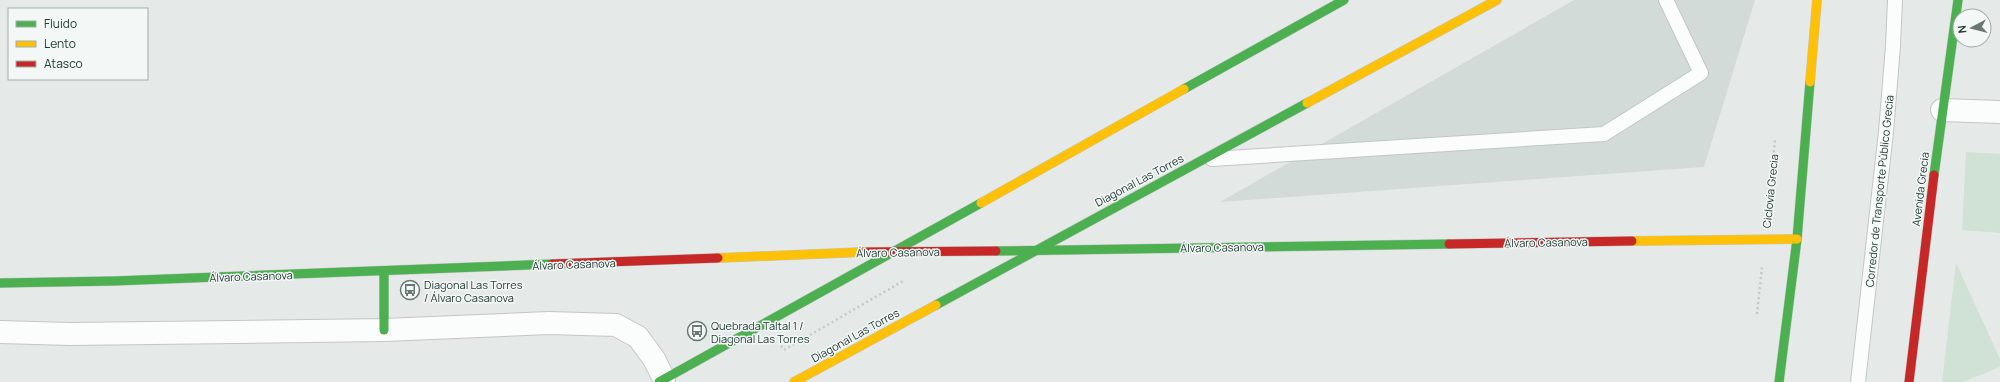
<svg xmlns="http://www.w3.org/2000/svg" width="2000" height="382" viewBox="0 0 2000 382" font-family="Manrope,sans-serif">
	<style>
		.built { fill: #d3dbd8 }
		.green { fill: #cfe2d5 }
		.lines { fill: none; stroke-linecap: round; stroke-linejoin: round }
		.lane-casing { stroke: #c2c7c5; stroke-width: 16 }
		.street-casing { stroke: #c2c7c5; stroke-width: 24 }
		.fast-casing { stroke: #c1c7c5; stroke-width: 10 }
		.slow-casing { stroke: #c1c7c5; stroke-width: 10 }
		.jam-casing { stroke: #c1c7c5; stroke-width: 10 }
		.path { stroke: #c1cac6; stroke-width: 2.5; stroke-dasharray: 2 3; stroke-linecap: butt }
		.lane { stroke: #fbfcfc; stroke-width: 14 }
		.street { stroke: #fbfcfc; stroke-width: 22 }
		.fast { stroke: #4caf50; stroke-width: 9 }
		.slow { stroke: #ffc107; stroke-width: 9 }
		.jam { stroke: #c62828; stroke-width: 9 }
		.labels { text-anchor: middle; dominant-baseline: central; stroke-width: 3; stroke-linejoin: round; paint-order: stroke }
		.street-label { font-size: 11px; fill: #243c36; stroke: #f3f8f6 }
		.poi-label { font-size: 11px; fill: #243c36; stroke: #f3f8f6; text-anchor: start }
	</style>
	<rect width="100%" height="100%" fill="#e5eae8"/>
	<polygon class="built" points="1574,0 1755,0 1704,167 1220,202"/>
	<g class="green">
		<polygon points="1966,152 2000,154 2000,233 1962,230"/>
		<polygon points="1956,263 2000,359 2000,367 1963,382 1942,382"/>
	</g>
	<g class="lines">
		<g class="lane-casing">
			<g id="lane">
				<polyline points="1212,159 1604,134 1701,73 1666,0"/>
				<polyline points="1858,382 1886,132 1893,46 1895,0"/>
			</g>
		</g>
		<g class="street-casing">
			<g id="street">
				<polyline points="1942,110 2000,112"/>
				<polyline points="0,332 70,334 384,330 549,323 616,325 638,337 654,359 664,379"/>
			</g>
		</g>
		<g class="fast-casing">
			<g id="fast">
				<polyline points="1184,89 1344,0"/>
				<polyline points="1934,175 1958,0"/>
				<polyline points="996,251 1449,244"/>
				<polyline points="384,271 384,330"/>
				<polyline points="0,283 114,281 552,264"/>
				<polyline points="936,305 1307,103"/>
				<polyline points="659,382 981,203"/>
				<polyline points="1779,382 1797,239 1810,82"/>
			</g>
		</g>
		<g class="slow-casing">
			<g id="slow">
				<polyline points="1810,82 1817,0"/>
				<polyline points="1307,103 1497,0"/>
				<polyline points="981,203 1184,89"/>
				<polyline points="1632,241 1797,239"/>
				<polyline points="718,258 864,252"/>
				<polyline points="794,382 936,305"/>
			</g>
		</g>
		<g class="jam-casing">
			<g id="jam">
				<polyline points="1449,244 1632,241"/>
				<polyline points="864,252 996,251"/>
				<polyline points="552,264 718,258"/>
				<polyline points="1909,382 1934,175"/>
			</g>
		</g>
		<g class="path">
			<polyline points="1768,212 1775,140"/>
			<polyline points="1757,314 1762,267"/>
			<polyline points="781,346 784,350 905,280"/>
		</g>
		<use href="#lane" class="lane"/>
		<use href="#street" class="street"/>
		<use href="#fast" class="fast"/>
		<use href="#slow" class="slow"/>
		<use href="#jam" class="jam"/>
	</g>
	<defs>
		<g id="bus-ring" transform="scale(1)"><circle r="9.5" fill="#f3f8f6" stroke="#687974" stroke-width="1.5"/><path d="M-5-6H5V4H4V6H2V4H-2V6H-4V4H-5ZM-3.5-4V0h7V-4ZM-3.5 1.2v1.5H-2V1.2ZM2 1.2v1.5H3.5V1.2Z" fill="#687974"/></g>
	</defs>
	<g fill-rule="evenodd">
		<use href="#bus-ring" x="410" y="290"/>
		<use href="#bus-ring" x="697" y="331"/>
	</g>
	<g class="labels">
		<g class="street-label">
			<text transform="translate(1139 180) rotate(-28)">Diagonal Las Torres</text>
			<text transform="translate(1920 189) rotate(-83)">Avenida Grecia</text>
			<text transform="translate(1770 191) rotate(-84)">Ciclovia Grecia</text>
			<text transform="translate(1879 191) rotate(-84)">Corredor de Transporte Público Grecia</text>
			<text transform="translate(1546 242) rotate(-1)">Álvaro Casanova</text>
			<text transform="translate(1222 247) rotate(-1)">Álvaro Casanova</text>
			<text transform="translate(898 252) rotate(-1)">Álvaro Casanova</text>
			<text transform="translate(574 264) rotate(-2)">Álvaro Casanova</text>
			<text transform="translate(251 276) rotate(-2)">Álvaro Casanova</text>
			<text transform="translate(855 335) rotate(-29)">Diagonal Las Torres</text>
		</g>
		<g class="poi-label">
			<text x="424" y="284">Diagonal Las Torres<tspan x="424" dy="13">/ Álvaro Casanova</tspan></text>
			<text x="711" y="325">Quebrada Taltal 1 /<tspan x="711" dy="13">Diagonal Las Torres</tspan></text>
		</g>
	</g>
	<rect x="8" y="8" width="140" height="72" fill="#f3f8f6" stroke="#a0ada9"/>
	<rect x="16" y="21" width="20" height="6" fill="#4caf50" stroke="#a0ada9"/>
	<text x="44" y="28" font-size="12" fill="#243c36">Fluido</text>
	<rect x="16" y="41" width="20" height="6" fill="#ffc107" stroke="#a0ada9"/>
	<text x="44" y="48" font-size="12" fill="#243c36">Lento</text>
	<rect x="16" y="61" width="20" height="6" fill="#c62828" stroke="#a0ada9"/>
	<text x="44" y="68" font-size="12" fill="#243c36">Atasco</text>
	<g transform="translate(1972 28) rotate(263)"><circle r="19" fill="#f3f8f6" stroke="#a0ada9"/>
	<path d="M0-3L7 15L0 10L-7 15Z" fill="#687974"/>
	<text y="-6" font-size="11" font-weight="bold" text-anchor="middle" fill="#243c36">N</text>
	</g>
</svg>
